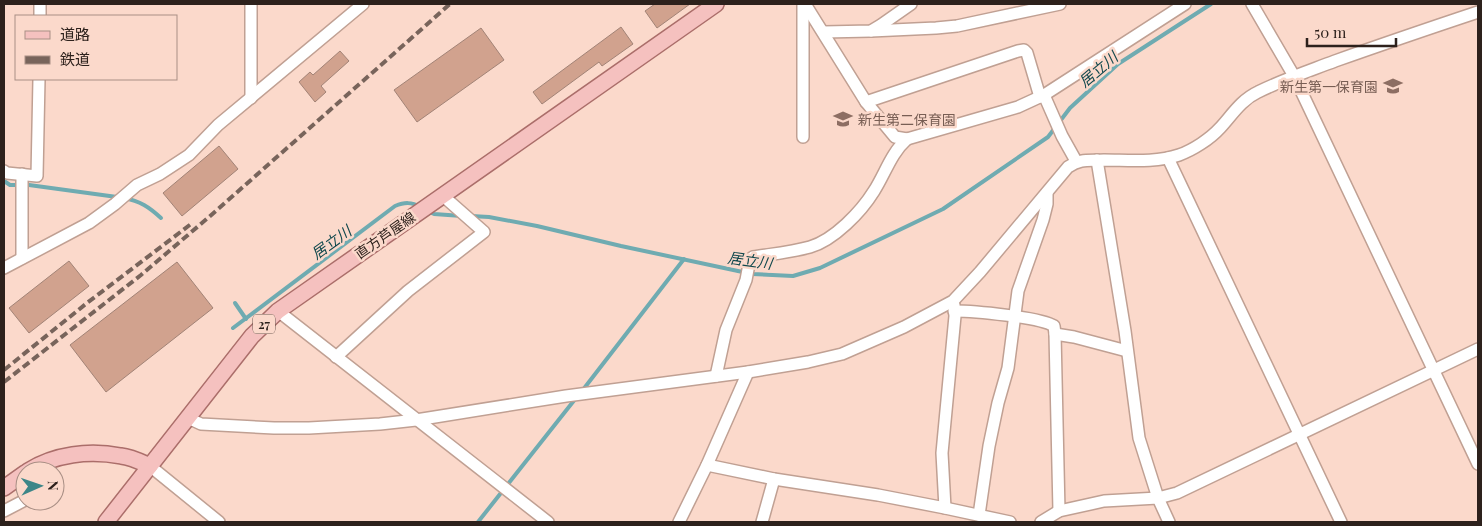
<svg xmlns="http://www.w3.org/2000/svg" width="1482" height="526" viewBox="0 0 1482 526" font-family="'Playfair Display','Noto Sans JP',serif">
	<style>
		.lines { fill: none; stroke-linecap: round; stroke-linejoin: round }
		.stream { stroke: #6fabb1; stroke-width: 4 }
		.building { fill: #d1a28e; stroke: #a28376 }
		.minor-casing { stroke: #c0a093; stroke-width: 14 }
		.major-casing { stroke: #ab6e6a; stroke-width: 18 }
		.minor { stroke: #fff; stroke-width: 11 }
		.major { stroke: #f5c1bf; stroke-width: 15 }
		.rail { stroke: #78645b; stroke-width: 4; stroke-dasharray: 8 4; stroke-linecap: butt }
		.labels { text-anchor: middle; dominant-baseline: central; stroke-width: 5; stroke-linejoin: round; paint-order: stroke }
		.shield { fill: #fbd9cb; stroke: #6b5850; stroke-width: 1 }
		.shield-label { font-size: 12px; font-weight: bold; fill: #2d211c }
		.education-label { font-size: 14px; fill: #785e54; stroke: #fbd9cb; text-anchor: end }
		.street-label { font-size: 14px; fill: #2d211c; stroke: #fbd9cb }
		.water-label { font-size: 15px; font-style: italic; fill: #11484d; stroke: #fbd9cb }
	</style>
	<rect width="100%" height="100%" fill="#fbd9cb"/>
	<g class="lines">
		<g class="stream">
			<polyline points="4,181 10,185 29,185 117,197"/>
			<path d="M 124,198 C 140,201 149,207 161,218"/>
			<polyline points="427,211 434,214 462,216"/>
			<polyline points="471,216 489,217 537,226 621,246 752,274 793,276 820,268 943,209 1048,137 1070,108 1118,64 1211,4"/>
			<polyline points="235,303 246,319"/>
			<path d="M 233,328 L 395,206 C 405,202 411,202 421,207"/>
			<polyline points="582,391 684,259"/>
			<polyline points="478,522 576,398"/>
		</g>
	</g>
	<g class="building">
		<polygon points="655,4 690,4 657,28 645,11"/>
		<polygon points="621,27 633,44 602,66 599,62 542,104 533,92"/>
		<polygon points="481,28 504,60 417,122 394,90"/>
		<polygon points="340,51 349,61 321,86 326,92 315,102 299,82 310,72 313,75"/>
		<polygon points="219,146 238,169 182,216 163,193"/>
		<polygon points="69,261 89,286 29,333 9,308"/>
		<polygon points="177,262 213,308 106,392 70,345"/>
	</g>
	<g class="lines">
		<g class="minor-casing">
			<g id="minor">
				<polyline points="805,4 866,102 895,137 907,139 1018,107 1044,95 1185,4"/>
				<polyline points="1252,4 1294,76 1478,464"/>
				<polyline points="40,16 40,4"/>
				<polyline points="871,31 936,28 957,26 1060,4"/>
				<polyline points="824,32 871,31 881,25 911,4"/>
				<polyline points="1044,95 1062,136 1076,161"/>
				<polyline points="251,98 251,4"/>
				<polyline points="866,102 1018,51 1024,50 1027,53 1040,97"/>
				<polyline points="803,137 803,4"/>
				<polyline points="1168,158 1341,522"/>
				<polyline points="1097,160 1125,331 1139,438 1158,498 1169,522"/>
				<polyline points="4,171 7,173 37,176 39,79"/>
				<polyline points="22,174 22,258"/>
				<polyline points="4,268 89,223 115,204 137,185 160,174 189,155 218,125 363,4"/>
				<polyline points="278,311 548,522"/>
				<path d="M 954,311 C 973,311 1040,317 1054,326 L 1055,334 L 1059,511"/>
				<polyline points="1055,334 1074,337 1127,351"/>
				<polyline points="336,357 408,291 484,232 442,195"/>
				<path d="M 716,376 L 726,330 L 746,280 L 750,259 L 753,257 C 772,254 792,252 810,247 C 834,240 861,212 874,191 C 885,174 891,153 907,139"/>
				<path d="M 188,418 L 201,424 L 274,428 L 309,428 L 380,424 L 416,420 L 566,396 L 748,372 L 808,362 L 842,354 L 904,327 L 953,301 L 980,272 L 1068,167 C 1082,158 1088,161 1104,160 C 1128,160 1155,163 1179,155 C 1193,150 1210,139 1220,128 C 1232,115 1241,100 1258,92 C 1282,80 1309,71 1335,61 C 1383,44 1430,28 1478,12"/>
				<polyline points="707,465 774,479 878,495 945,508 1010,522"/>
				<polyline points="150,466 219,522"/>
				<polyline points="945,508 942,453 955,316 954,305"/>
				<polyline points="4,511 25,500"/>
				<polyline points="979,515 989,446 998,403 1008,368 1018,291 1043,220 1047,204 1047,193"/>
				<polyline points="679,522 707,465 748,372"/>
				<polyline points="762,522 774,479"/>
				<polyline points="1041,522 1059,511 1104,501 1158,498 1177,493 1478,349"/>
			</g>
		</g>
		<g class="major-casing">
			<g id="major">
				<path d="M 28,471 C 55,454 89,450 121,456 C 131,457 141,462 150,466"/>
				<polyline points="4,488 25,473"/>
				<polyline points="106,522 252,336 278,311 716,4"/>
			</g>
		</g>
		<use href="#minor" class="minor"/>
		<use href="#major" class="major"/>
		<g class="rail">
			<polyline points="4,370 87,303 191,224"/>
			<polyline points="4,382 141,275 209,217 450,4"/>
		</g>
	</g>
	<defs>
		<g id="school-bare" transform="scale(1.5)"><path d="M0-5L7-2L0 1L-7-2ZM-4 1L0 2.5L4 1V4Q0 6-4 4Z" fill="#8d6e63" stroke="#fbd9cb" stroke-width="2.5" paint-order="stroke"/></g>
	</defs>
	<g fill-rule="evenodd">
		<use href="#school-bare" x="1393" y="86"/>
		<use href="#school-bare" x="843" y="119"/>
	</g>
	<g class="labels">
		<rect class="shield" x="253" y="314.5" width="22" height="19" rx="4"/>
		<g class="shield-label">
			<text x="264" y="324">27</text>
		</g>
		<g class="education-label">
			<text x="1378" y="86">新生第一保育園</text>
			<text x="858" y="119" text-anchor="start">新生第二保育園</text>
		</g>
		<g class="street-label">
			<text transform="translate(385 235) rotate(-35)">直方芦屋線</text>
		</g>
		<g class="water-label">
			<text transform="translate(1098 69) rotate(-40)">居立川</text>
			<text transform="translate(331 242) rotate(-36)">居立川</text>
			<text transform="translate(750 260) rotate(8)">居立川</text>
		</g>
	</g>
	<rect width="1482" height="526" fill="none" stroke="#2d211c" stroke-width="10"/>
	<rect x="15" y="15" width="162" height="65" fill="#fbd9cb" stroke="#a98f85"/>
	<rect x="25" y="31" width="25" height="8" fill="#f5c1bf" stroke="#a98f85"/>
	<text x="60" y="40" font-size="15" fill="#2d211c">道路</text>
	<rect x="25" y="56" width="25" height="8" fill="#78645b" stroke="#a98f85"/>
	<text x="60" y="65" font-size="15" fill="#2d211c">鉄道</text>
	<g transform="translate(40 486) rotate(88)"><circle r="24" fill="#fbd9cb" stroke="#a98f85"/>
	<path d="M0-4L9 19L0 12L-9 19Z" fill="#3d8688"/>
	<text y="-8" font-size="14" font-weight="bold" text-anchor="middle" fill="#2d211c">N</text>
	</g>
	<path d="M1307 38v8h89v-8" fill="none" stroke="#2d211c" stroke-width="2.5"/>
	<text x="1314" y="38" font-size="15" fill="#2d211c" stroke="#fbd9cb" stroke-width="4" paint-order="stroke">50 m</text>
</svg>
